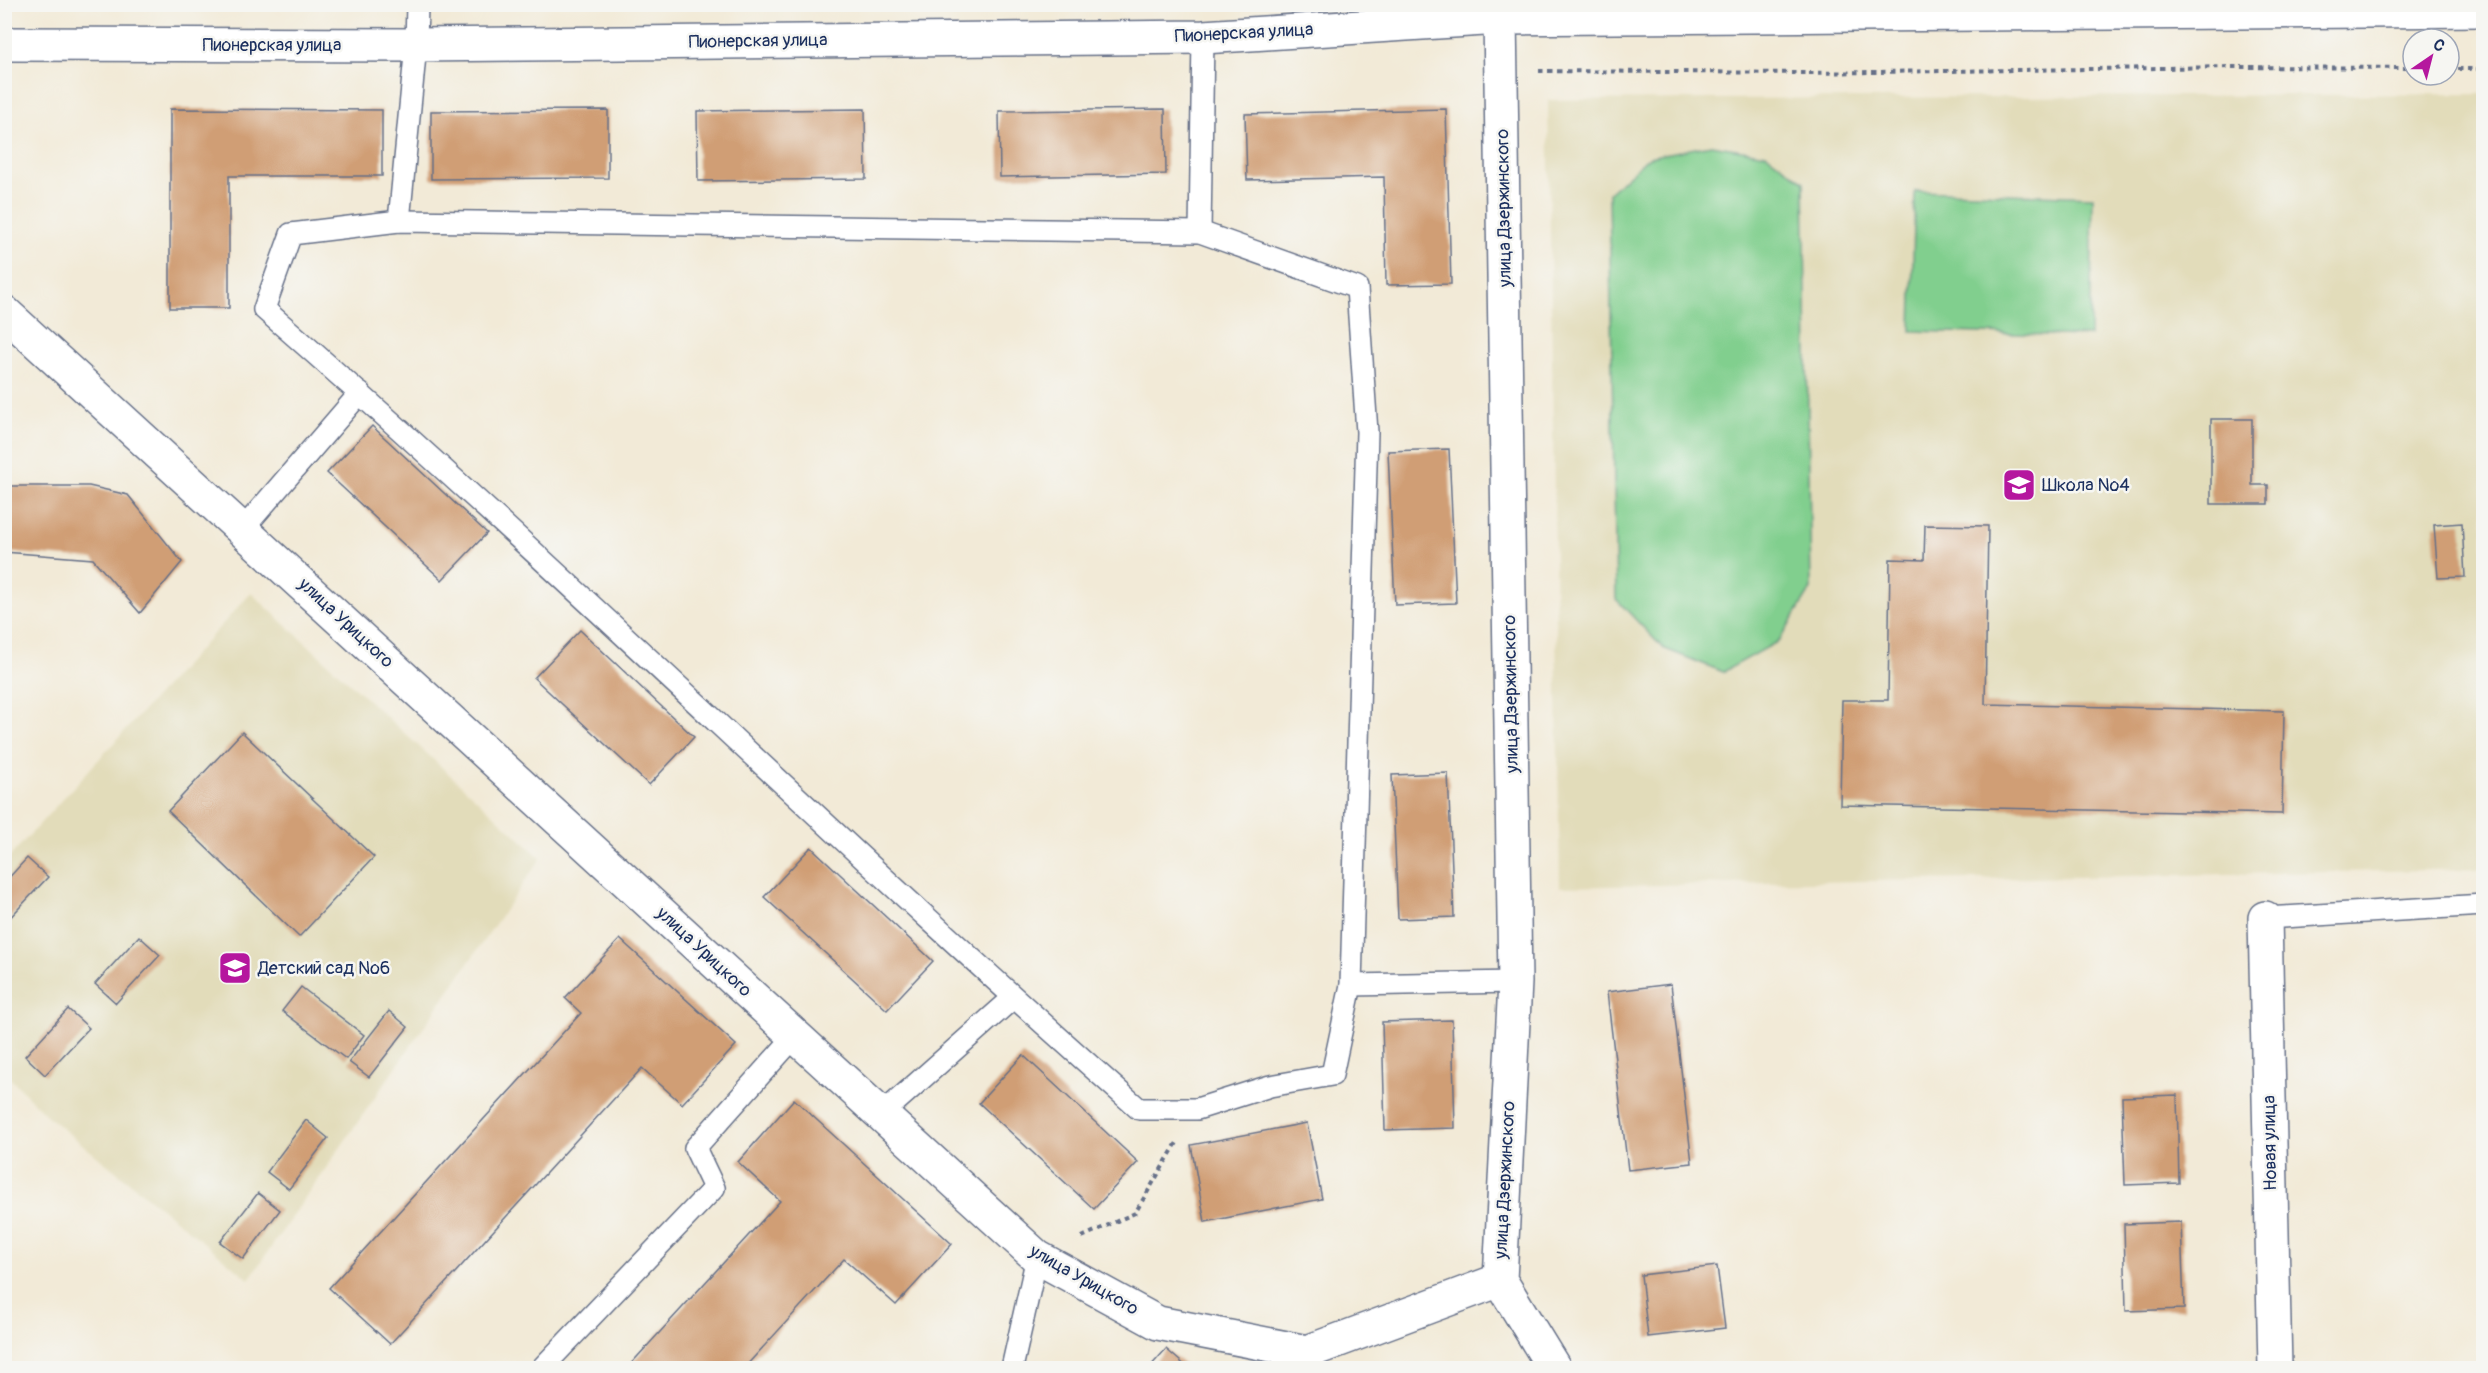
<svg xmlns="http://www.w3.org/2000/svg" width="2488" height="1373" viewBox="0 0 2488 1373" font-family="Pangolin,sans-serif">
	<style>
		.built { fill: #e2dcba }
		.green { fill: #81cf8e; stroke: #4e7f76; stroke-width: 1.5 }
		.building { fill: #d09e74 }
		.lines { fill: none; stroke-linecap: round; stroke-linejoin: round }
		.lane-casing { stroke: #667088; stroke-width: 24 }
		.street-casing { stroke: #667088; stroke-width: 36 }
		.path { stroke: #667088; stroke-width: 4; stroke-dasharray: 4.5 4.5; stroke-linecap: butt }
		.lane { stroke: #fff; stroke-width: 21 }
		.street { stroke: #fff; stroke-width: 33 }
		.labels { text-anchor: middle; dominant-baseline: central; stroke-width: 5; stroke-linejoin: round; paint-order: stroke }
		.street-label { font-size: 18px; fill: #1b2f5e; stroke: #f6f6f2 }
		.poi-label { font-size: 18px; fill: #1b2f5e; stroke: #f6f6f2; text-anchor: start }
	</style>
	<rect width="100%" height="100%" fill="#f6f6f2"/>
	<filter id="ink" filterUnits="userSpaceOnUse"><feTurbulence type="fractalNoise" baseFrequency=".0167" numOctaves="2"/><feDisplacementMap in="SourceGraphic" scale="12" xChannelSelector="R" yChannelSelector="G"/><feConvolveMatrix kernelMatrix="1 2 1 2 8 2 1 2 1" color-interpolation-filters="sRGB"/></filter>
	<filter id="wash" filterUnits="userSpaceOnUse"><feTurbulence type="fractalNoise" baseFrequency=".008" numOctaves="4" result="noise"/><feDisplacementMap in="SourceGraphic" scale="24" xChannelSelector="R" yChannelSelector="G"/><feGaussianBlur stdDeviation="1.35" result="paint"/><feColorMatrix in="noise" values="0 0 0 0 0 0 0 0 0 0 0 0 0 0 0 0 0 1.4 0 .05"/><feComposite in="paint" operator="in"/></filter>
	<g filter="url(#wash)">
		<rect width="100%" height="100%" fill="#f2ead7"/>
		<g class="built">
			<polygon points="2483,94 2483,869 1560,887 1548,100"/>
			<polygon points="251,593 541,858 249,1279 46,1115 5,1073 4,863"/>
		</g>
		<g class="green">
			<polygon points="1711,145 1766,154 1804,182 1811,589 1779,641 1723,672 1663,648 1616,599 1609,193 1649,157"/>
			<polygon points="1915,191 2093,197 2090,336 1911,331"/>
		</g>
		<g id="blocks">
			<g class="building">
				<polygon points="170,109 382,110 382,176 229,176 229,308 170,308"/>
				<polygon points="865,109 866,179 698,181 697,111"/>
				<polygon points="1165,109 1166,174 1000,177 999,111"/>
				<polygon points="1446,109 1451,284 1386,285 1384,177 1247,180 1245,114"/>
				<polygon points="608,110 608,178 431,179 431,111"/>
				<polygon points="2211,419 2252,419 2252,485 2268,485 2268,504 2211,504"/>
				<polygon points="372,426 487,533 442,580 327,473"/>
				<polygon points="1449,449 1456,603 1395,605 1388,451"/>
				<polygon points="4,486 89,486 128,495 182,562 140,613 93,559 4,552"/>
				<polygon points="2462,523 2465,577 2438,578 2434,525"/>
				<polygon points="1925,525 1988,526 1985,704 2284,711 2282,814 1840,805 1842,700 1888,700 1890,559 1924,560"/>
				<polygon points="580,630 694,737 649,785 534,678"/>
				<polygon points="242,732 374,857 299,937 168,811"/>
				<polygon points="1448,773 1454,917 1398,919 1392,775"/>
				<polygon points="811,847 933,961 887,1010 764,897"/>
				<polygon points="27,858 48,877 4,924 4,883"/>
				<polygon points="139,936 160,955 116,1003 95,984"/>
				<polygon points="620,939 736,1045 682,1104 642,1068 390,1344 329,1288 581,1013 565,998"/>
				<polygon points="1671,984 1692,1163 1628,1170 1607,992"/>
				<polygon points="301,987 364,1035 346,1059 282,1011"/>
				<polygon points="68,1009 89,1028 45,1075 25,1056"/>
				<polygon points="389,1011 408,1027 369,1077 349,1062"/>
				<polygon points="1452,1020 1455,1128 1385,1130 1382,1022"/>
				<polygon points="1023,1055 1138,1162 1094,1209 979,1103"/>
				<polygon points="2177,1095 2179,1183 2125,1185 2122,1097"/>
				<polygon points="794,1099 952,1244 896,1305 844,1259 744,1368 627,1368 780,1201 738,1162"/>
				<polygon points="306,1120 328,1138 289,1189 267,1172"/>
				<polygon points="1307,1123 1322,1199 1205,1222 1191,1145"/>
				<polygon points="258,1193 280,1210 243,1259 220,1242"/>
				<polygon points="2181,1222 2184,1309 2126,1311 2124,1224"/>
				<polygon points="1717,1266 1725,1328 1648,1337 1641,1275"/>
				<polygon points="1166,1349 1188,1368 1149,1368"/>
			</g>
		</g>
	</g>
	<g filter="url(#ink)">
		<use href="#blocks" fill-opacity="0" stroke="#667088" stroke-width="1.5"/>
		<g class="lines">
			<g class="lane-casing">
				<g id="lane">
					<path d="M 399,221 L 1200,232 L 1357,288 L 1367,432 L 1351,985 L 1332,1075 L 1270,1086 L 1197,1109 L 1139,1109 C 843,848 562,569 264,309 L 291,234 Z"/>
					<polyline points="399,221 416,45 417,4"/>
					<polyline points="1200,232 1203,37"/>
					<polyline points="243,529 360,393"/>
					<polyline points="2265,918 2484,905"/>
					<polyline points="1351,985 1515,982"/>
					<polyline points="882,1114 1013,998"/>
					<polyline points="542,1368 714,1188 695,1148 795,1036"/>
					<polyline points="1012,1368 1037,1257"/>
				</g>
			</g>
			<g class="street-casing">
				<g id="street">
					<polyline points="1502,4 1500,18 1515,982 1500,1280 1554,1368"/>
					<polyline points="4,44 416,45 1203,37 1500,18 2484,10"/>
					<polyline points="4,312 1037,1257 1158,1323 1307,1352 1500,1280"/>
					<polyline points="2265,918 2275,1368"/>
				</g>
			</g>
			<g class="path">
				<polyline points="2449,69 2484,69"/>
				<polyline points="1539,71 1805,73 2232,67 2413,68"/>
				<polyline points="1082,1237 1135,1213 1178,1141"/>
			</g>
			<use href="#lane" class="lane"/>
			<use href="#street" class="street"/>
		</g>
	</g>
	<defs>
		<g id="school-square" transform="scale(1.725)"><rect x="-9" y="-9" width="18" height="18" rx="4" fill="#b5179e" stroke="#f6f6f2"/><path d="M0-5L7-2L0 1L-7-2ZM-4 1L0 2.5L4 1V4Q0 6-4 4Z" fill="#fff"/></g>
	</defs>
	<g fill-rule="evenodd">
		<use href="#school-square" x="2019" y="485"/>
		<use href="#school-square" x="235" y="968"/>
	</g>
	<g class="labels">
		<g class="street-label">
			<text transform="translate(1244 33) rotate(-3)">Пионерская улица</text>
			<text transform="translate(758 41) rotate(-1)">Пионерская улица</text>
			<text x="272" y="45">Пионерская улица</text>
			<text transform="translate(1504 208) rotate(-91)">улица Дзержинского</text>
			<text transform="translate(346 623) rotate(43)">улица Урицкого</text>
			<text transform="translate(1511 694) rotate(-91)">улица Дзержинского</text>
			<text transform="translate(704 952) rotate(43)">улица Урицкого</text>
			<text transform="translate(2270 1143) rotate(-91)">Новая улица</text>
			<text transform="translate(1505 1180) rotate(-87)">улица Дзержинского</text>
			<text transform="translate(1084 1280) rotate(30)">улица Урицкого</text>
		</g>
		<g class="poi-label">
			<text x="2042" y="485">Школа №4</text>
			<text x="258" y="968">Детский сад №6</text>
		</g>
	</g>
	<rect width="2488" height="1373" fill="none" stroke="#f6f6f2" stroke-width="24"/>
	<g transform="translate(2431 57) rotate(35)"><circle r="28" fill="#f6f6f2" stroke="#9ea6b7" stroke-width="1.5"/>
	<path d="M0-4.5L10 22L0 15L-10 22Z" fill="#b5179e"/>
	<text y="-9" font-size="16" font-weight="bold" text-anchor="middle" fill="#1b2f5e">С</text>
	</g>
</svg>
